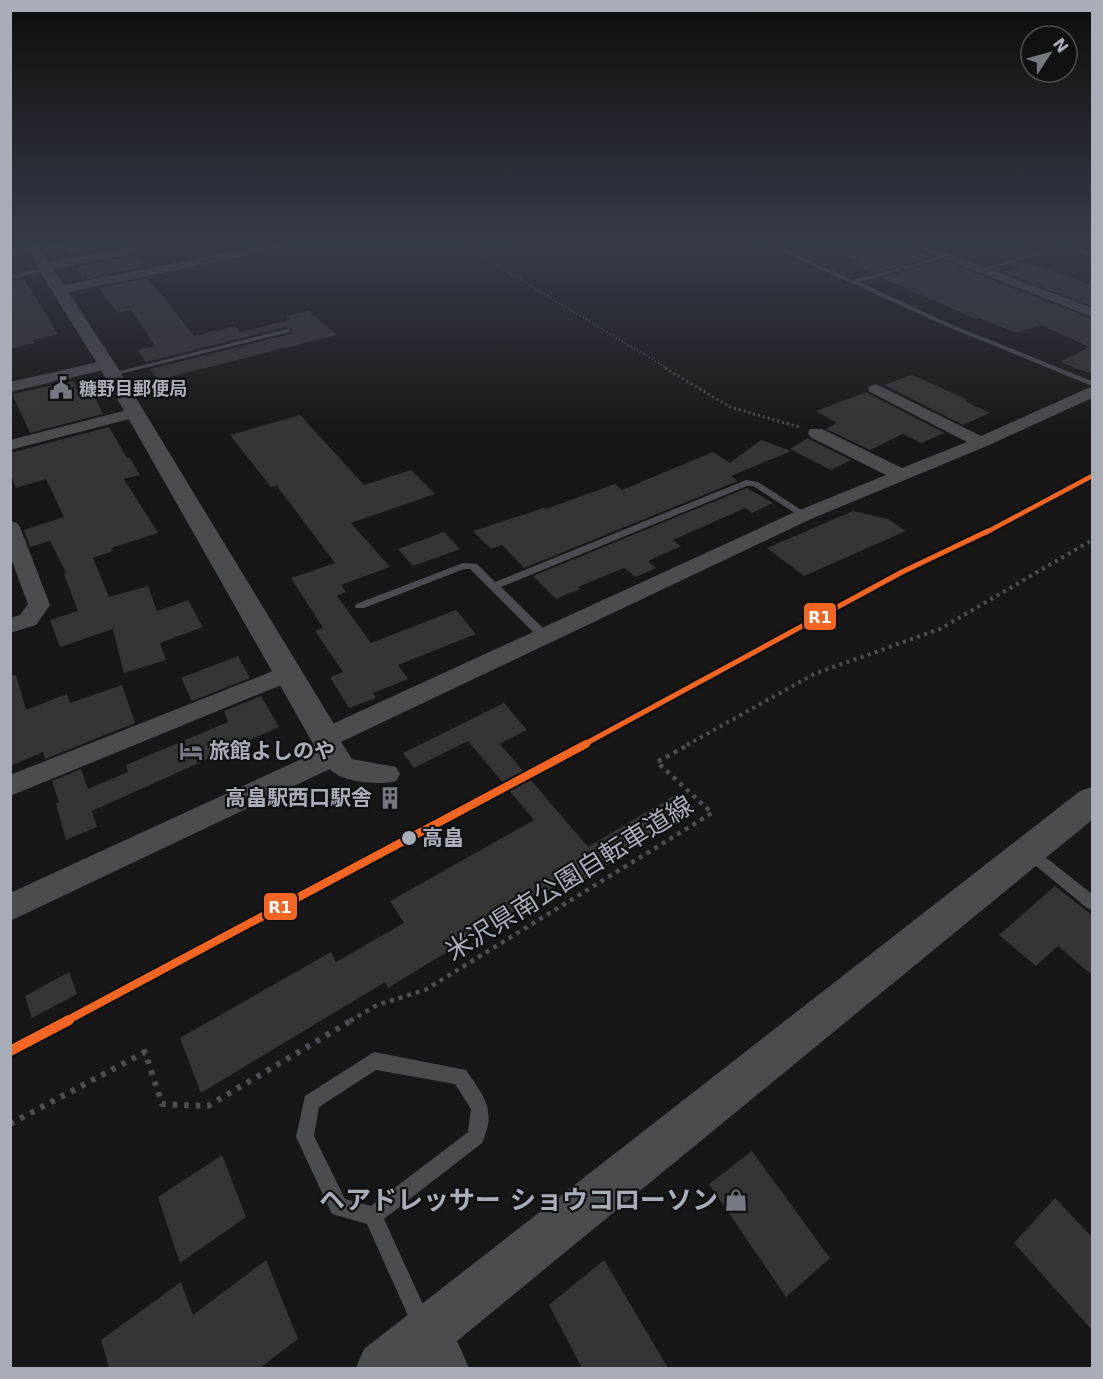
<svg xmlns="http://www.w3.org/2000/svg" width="1103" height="1379" viewBox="0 0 1103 1379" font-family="'DejaVu Sans','Noto Sans JP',sans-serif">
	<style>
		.building { fill: #353536 }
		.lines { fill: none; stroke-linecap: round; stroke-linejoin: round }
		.path-far4 { stroke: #4d4e52; stroke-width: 2; stroke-dasharray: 1.5 2; stroke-linecap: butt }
		.path-far3 { stroke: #4d4e52; stroke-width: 3; stroke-dasharray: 2 3; stroke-linecap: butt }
		.path-far2 { stroke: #4d4e52; stroke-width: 4; stroke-dasharray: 3 4.5; stroke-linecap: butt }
		.path-far1 { stroke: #4d4e52; stroke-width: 4.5; stroke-dasharray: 4 5; stroke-linecap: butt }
		.path { stroke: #4d4e52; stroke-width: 6; stroke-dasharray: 4.5 7; stroke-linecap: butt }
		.service { fill: #4b4c50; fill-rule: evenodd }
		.minor { fill: #4b4c50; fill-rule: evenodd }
		.tertiary { fill: #4b4c50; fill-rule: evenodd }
		.rail-1-far3-casing { stroke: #111113; stroke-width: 8 }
		.rail-1-far2-casing { stroke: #111113; stroke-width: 10 }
		.rail-1-far1-casing { stroke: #111113; stroke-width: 12 }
		.rail-1-casing { stroke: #111113; stroke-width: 14 }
		.rail-1-far3 { stroke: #f26522; stroke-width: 4.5 }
		.rail-1-far2 { stroke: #f26522; stroke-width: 5 }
		.rail-1-far1 { stroke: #f26522; stroke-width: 8 }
		.rail-1 { stroke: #f26522; stroke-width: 10 }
		.stop-dot { fill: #a8adb8; stroke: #111113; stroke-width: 2 }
		.labels { text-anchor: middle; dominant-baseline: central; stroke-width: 4.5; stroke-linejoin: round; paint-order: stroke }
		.far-poi-label { font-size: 18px; font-weight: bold; fill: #a8adb8; stroke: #111113; text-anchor: start }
		.poi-label { font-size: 21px; font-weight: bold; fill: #a8adb8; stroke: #111113; text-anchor: start }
		.stop-label { font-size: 21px; font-weight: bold; fill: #a8adb8; stroke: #111113; text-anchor: start }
		.near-street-label { font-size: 26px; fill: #a8adb8; stroke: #111113 }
		.near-poi-label { font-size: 26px; font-weight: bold; fill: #a8adb8; stroke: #111113; text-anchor: end }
		.line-badge { stroke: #111113; stroke-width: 2 }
		.badge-label { font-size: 16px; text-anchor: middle; font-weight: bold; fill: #fff }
	</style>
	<rect width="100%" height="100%" fill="#171717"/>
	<g class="building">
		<polygon points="83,243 125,243 127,245 70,256 66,250"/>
		<polygon points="873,243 893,243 931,257 872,273 852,264 860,262 837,252"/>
		<polygon points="136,255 145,267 89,278 86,274 82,275 77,267"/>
		<polygon points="944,261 1092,319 1092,374 1060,362 1089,347 1041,325 1016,333 980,318 976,319 882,278"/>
		<polygon points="1030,263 1092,285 1092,306 1003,272"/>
		<polygon points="146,278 165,299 194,336 235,326 240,332 290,320 286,316 309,311 337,335 158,380 150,369 290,334 293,330 286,327 146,362 138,350 155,346 131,310 118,313 98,288"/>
		<polygon points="24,279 58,334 33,340 35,343 10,349 10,282"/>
		<polygon points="912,375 968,400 965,401 990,413 963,425 884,385"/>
		<polygon points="73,381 80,395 92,392 103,414 30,433 12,394"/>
		<polygon points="867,392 869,394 945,433 921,443 903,434 870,450 826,429 837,423 816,411"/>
		<polygon points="300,415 364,485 411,470 435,494 351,523 390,567 341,585 346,592 337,596 371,643 456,610 476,634 398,665 408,679 373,693 376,698 349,708 330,677 343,672 315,631 323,628 291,578 335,563 277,486 271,487 230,435"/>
		<polygon points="109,427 127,458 130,458 140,475 124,479 158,533 111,548 113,551 93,558 109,597 148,586 157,611 188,600 203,627 160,643 166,660 124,673 113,629 60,647 50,620 78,611 64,574 66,573 50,541 30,547 24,530 64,517 46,479 16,488 10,473 10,453"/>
		<polygon points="808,438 809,439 851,460 831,470 790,449"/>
		<polygon points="761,440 791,451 731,476 738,481 524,568 502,545 491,549 473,531 544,508 546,509 615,484 622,490 713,452 730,463"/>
		<polygon points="747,488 773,503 752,513 745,508 673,540 681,546 648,561 656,568 636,577 624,568 578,587 580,589 556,599 533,576"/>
		<polygon points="853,511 888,519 906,531 804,576 767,548"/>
		<polygon points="444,532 460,549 413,566 398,549"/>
		<polygon points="238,656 250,678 192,701 181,678"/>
		<polygon points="10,675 16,675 26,710 67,694 70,703 122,685 135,723 45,759 43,752 10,766"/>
		<polygon points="261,696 279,727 92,811 97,827 66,840 56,803 59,802 52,781 81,769 88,789 128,772 126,765 228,722 224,711"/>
		<polygon points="504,703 527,730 500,744 588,847 678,793 696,810 583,880 577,873 388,988 385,982 201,1093 180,1038 331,952 336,962 404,923 390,901 534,820 468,741 414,768 403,753"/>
		<polygon points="1055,886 1092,915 1092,975 1058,946 1036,966 999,935"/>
		<polygon points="69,972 77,994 32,1018 25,996"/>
		<polygon points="752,1151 830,1258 786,1297 709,1184"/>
		<polygon points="222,1155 246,1217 180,1263 158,1197"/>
		<polygon points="1055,1198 1092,1237 1092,1330 1014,1243"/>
		<polygon points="266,1260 298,1339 260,1368 109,1368 101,1340 181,1282 193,1315"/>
		<polygon points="604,1260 668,1368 582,1368 549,1305"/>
	</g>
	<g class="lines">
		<polyline class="path-far4" points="460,243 668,369"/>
		<polyline class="path-far3" points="665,368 730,407 799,427"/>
		<polyline class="path-far2" points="687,745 814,674 940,629 1092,540"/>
		<polyline class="path-far1" points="350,1021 377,1005 425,990 712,813 657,762 690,744"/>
		<polyline class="path" points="10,1124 145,1052 162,1104 208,1106 352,1020"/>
		<g class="service">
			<polygon points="763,243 770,243 853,280 947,255 947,257 859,282 950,324 1092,381 1092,386 946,326"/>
			<polygon points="1060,243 1092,253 1092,257 1067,248 981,271 978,269 1062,246"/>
			<polygon points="46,268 48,271 10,279 10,275"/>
			<polygon points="287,329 291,331 289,332 112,376 108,374"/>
			<polygon points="746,480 758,482 809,515 807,517 801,517 753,486 747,486 501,587 547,632 549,635 547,638 539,638 470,569 464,569 364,608 356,608 355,606 356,604 463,563 477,564 495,582"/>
			<polygon points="1030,847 1035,849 1092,894 1092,910 1087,908 1025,857 1023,853 1025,849"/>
			<path d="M 374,1052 L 466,1070 C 484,1097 497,1109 482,1143 L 384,1219 L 431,1322 L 428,1329 L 421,1332 L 414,1329 L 367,1224 L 332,1214 L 296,1137 L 305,1096 ZM 376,1070 L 455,1084 L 471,1109 L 468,1132 L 371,1206 L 345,1199 L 314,1136 L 319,1107 Z"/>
		</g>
		<g class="minor">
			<polygon points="56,243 81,243 75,246 33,254 27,250 29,247"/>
			<polygon points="277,243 299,243 293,246 59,294 53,290 59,286"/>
			<polygon points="905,243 921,243 1092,308 1092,317"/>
			<polygon points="132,246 138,250 136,253 44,271 38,267 44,263"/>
			<polygon points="107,360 112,362 115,365 112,368 10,392 10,382"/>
			<path d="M 876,384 L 981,436 L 1086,389 L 1092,387 L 1092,398 L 987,446 L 811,519 L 341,742 L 352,759 L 396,767 L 400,774 L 396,781 C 381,786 340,782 330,769 L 10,921 L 10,893 L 319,751 L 313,738 L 317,731 L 797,511 L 886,475 L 810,437 L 808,433 L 810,429 L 822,429 L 902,468 L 967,442 L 870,392 L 868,389 L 870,386 Z"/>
			<polygon points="135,408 143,413 141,416 10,450 10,440"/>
			<polygon points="10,521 17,523 20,527 50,605 36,625 10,633 10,618 20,615 28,604 10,556"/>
			<polygon points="288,665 296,667 300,673 296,679 10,796 10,775"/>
		</g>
		<g class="tertiary">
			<polygon points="22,243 36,243 116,365 337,729 342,738 337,747 326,750 315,747 98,365"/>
			<polygon points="1092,787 1092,820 457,1341 469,1368 356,1368 364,1349 1080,791"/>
		</g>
		<g class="rail-1-far3-casing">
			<polyline id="rail-1-far3" points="985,533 1092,476"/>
		</g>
		<g class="rail-1-far2-casing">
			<polyline id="rail-1-far2" points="583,745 902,572 988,531"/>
		</g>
		<g class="rail-1-far1-casing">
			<polyline id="rail-1-far1" points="66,1021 586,744"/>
		</g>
		<g class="rail-1-casing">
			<polyline id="rail-1" points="10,1051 69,1020"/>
		</g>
		<use href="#rail-1-far3" class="rail-1-far3"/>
		<use href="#rail-1-far2" class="rail-1-far2"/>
		<use href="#rail-1-far1" class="rail-1-far1"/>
		<use href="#rail-1" class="rail-1"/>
	</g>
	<linearGradient id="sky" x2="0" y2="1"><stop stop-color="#0d0d0d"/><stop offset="0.56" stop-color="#363c47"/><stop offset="1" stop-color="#363c47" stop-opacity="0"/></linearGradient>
	<rect width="1103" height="436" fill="url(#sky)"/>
	<defs>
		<g id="civic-bare" transform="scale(1.8)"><path d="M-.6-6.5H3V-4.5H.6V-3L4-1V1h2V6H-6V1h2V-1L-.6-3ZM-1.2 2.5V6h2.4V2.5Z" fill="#757880" stroke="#111113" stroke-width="2.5" paint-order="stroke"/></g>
		<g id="hotel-bare" transform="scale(1.8)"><path d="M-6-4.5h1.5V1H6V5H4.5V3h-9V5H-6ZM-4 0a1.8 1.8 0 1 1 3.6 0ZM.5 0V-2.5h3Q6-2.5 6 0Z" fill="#757880" stroke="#111113" stroke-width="2.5" paint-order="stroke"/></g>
		<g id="building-bare" transform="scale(1.8)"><path d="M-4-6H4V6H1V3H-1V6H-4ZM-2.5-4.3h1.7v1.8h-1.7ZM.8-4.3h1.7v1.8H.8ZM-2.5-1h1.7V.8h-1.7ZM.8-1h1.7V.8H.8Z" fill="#757880" stroke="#111113" stroke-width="2.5" paint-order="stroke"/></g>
		<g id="shop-bare" transform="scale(1.8)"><path d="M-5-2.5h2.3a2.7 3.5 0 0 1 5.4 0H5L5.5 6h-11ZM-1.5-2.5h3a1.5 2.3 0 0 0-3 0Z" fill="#757880" stroke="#111113" stroke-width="2.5" paint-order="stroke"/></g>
	</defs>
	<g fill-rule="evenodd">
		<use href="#civic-bare" x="61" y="388"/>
		<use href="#hotel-bare" x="191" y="751"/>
		<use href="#building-bare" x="390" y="798"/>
		<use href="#shop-bare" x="736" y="1200"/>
	</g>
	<circle class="stop-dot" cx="409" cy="838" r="8"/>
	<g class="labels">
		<g class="far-poi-label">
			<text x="79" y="388">糠野目郵便局</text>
		</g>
		<g class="poi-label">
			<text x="209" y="751">旅館よしのや</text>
			<text x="372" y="798" text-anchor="end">高畠駅西口駅舎</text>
		</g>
		<g class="stop-label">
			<text x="422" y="838">高畠</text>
		</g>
		<g class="near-street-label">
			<text transform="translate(569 878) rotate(-32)">米沢県南公園自転車道線</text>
		</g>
		<g class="near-poi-label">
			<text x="718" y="1200">ヘアドレッサー ショウコローソン</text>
		</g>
	</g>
	<g class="line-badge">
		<rect x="803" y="602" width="34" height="29" rx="6" fill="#f26522"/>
		<rect x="263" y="892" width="35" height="29" rx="6" fill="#f26522"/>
	</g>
	<g class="badge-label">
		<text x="820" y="623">R1</text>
		<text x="280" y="913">R1</text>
	</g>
	<rect width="1103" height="1379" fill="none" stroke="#a8adb8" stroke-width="24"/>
	<g transform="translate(1049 54) rotate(54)"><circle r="28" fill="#111113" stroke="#4d4f55" stroke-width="1.5"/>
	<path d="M0-4.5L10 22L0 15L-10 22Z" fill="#757880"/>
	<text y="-9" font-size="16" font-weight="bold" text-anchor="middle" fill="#a8adb8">N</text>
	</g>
</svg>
